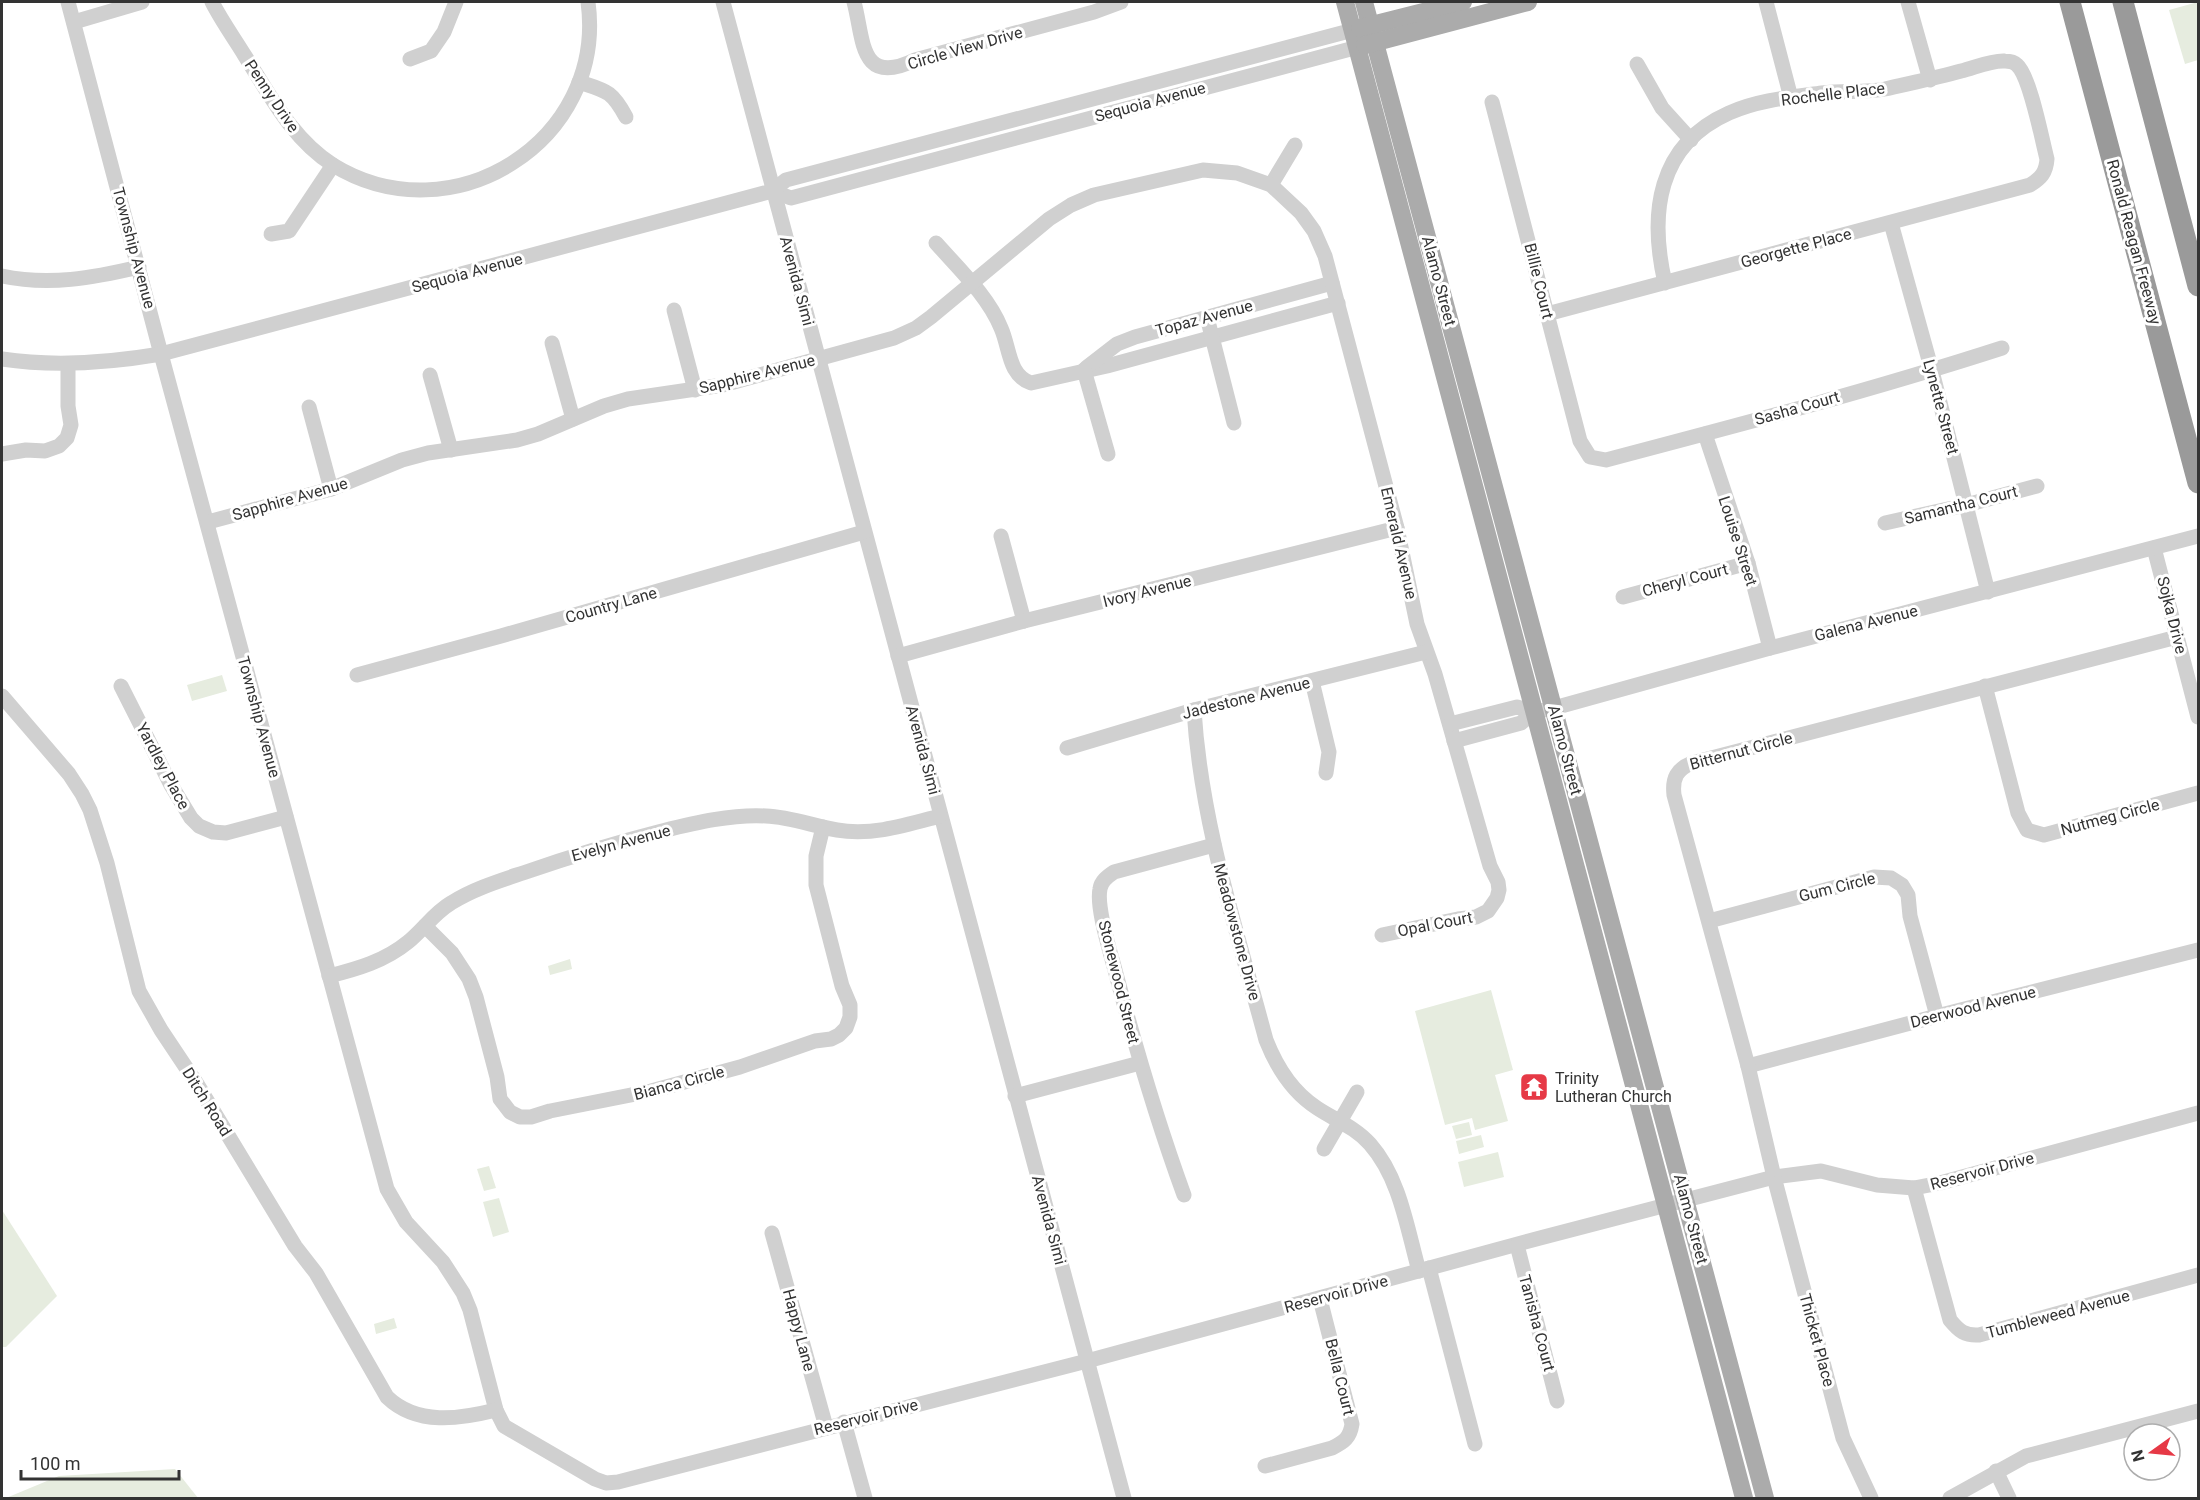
<svg xmlns="http://www.w3.org/2000/svg" width="2200" height="1500" viewBox="0 0 2200 1500" font-family="Roboto,sans-serif">
	<style>
		.green { fill: #e6ecdf }
		.lines { fill: none; stroke-linecap: round; stroke-linejoin: round }
		.minor { stroke: #d0d0d0; stroke-width: 15 }
		.major { stroke: #ababab; stroke-width: 18 }
		.highway { stroke: #9a9a9a; stroke-width: 21 }
		.labels { text-anchor: middle; dominant-baseline: central; stroke-width: 6; stroke-linejoin: round; paint-order: stroke }
		.street-label { font-size: 16px; fill: #333; stroke: #fff }
		.poi-label { font-size: 16px; fill: #333; stroke: #fff; text-anchor: start }
	</style>
	<rect width="100%" height="100%" fill="#fff"/>
	<g class="green">
		<polygon points="2198,2 2198,60 2185,64 2169,10"/>
		<polygon points="222,675 227,691 192,701 187,685"/>
		<polygon points="570,959 572,969 550,975 548,966"/>
		<polygon points="1491,990 1513,1070 1495,1075 1508,1121 1475,1130 1472,1118 1445,1125 1415,1011"/>
		<polygon points="1469,1122 1472,1135 1456,1139 1452,1126"/>
		<polygon points="1481,1135 1484,1147 1459,1154 1456,1141"/>
		<polygon points="1498,1152 1504,1177 1464,1187 1458,1162"/>
		<polygon points="489,1166 496,1188 484,1191 477,1169"/>
		<polygon points="499,1198 509,1232 493,1237 483,1202"/>
		<polygon points="2,1210 57,1296 6,1347 2,1347"/>
		<polygon points="394,1318 397,1328 376,1334 374,1324"/>
		<polygon points="175,1469 198,1498 6,1498 59,1476"/>
	</g>
	<g class="lines">
		<g class="minor">
			<polyline points="68,2 161,354 387,1189 406,1222 443,1262 463,1293 470,1310 496,1410 504,1426 595,1479 606,1483 618,1482 1087,1361 1540,1238 1774,1177 1821,1171 1877,1185 1914,1188 1940,1183 2198,1113"/>
			<path d="M 212,2 C 221,20 234,38 245,56 C 270,95 292,139 333,165 C 452,238 607,141 588,2"/>
			<polyline points="723,2 1124,1498"/>
			<path d="M 854,2 C 864,39 859,87 915,60 L 1094,12 L 1121,2"/>
			<polyline points="1766,2 1791,98"/>
			<polyline points="1908,2 1930,80"/>
			<polyline points="74,22 142,2"/>
			<polyline points="410,59 431,51 444,32 456,2"/>
			<polyline points="1637,64 1662,108 1691,140"/>
			<path d="M 579,82 C 607,91 612,91 626,117"/>
			<path d="M 1492,102 L 1580,441 L 1590,457 L 1606,460 C 1739,425 1872,390 2002,348"/>
			<polyline points="1271,185 1295,145"/>
			<polyline points="772,191 791,198 1358,47"/>
			<polyline points="1891,223 1932,371 1988,592"/>
			<polyline points="271,234 289,231 333,165"/>
			<path d="M 936,243 C 959,269 988,296 1001,328 C 1010,348 1008,375 1031,383 L 1107,366 L 1338,303"/>
			<path d="M 2,276 C 49,286 93,278 139,267"/>
			<polyline points="674,310 695,390"/>
			<path d="M 1547,314 L 2030,185 C 2041,178 2046,173 2047,159 C 2042,140 2030,76 2017,65 C 2014,62 2009,61 2005,61 C 1991,60 1974,68 1961,71 C 1936,78 1911,83 1885,89 C 1864,93 1843,90 1822,93 C 1792,97 1757,100 1729,113 C 1657,145 1649,214 1665,283"/>
			<polyline points="1209,325 1234,423"/>
			<polyline points="552,343 573,419"/>
			<path d="M 2,359 C 55,367 108,363 161,354 L 772,191 L 786,180 L 1353,30"/>
			<polyline points="1086,368 1117,344 1135,337 1332,283"/>
			<polyline points="1084,370 1108,454"/>
			<polyline points="430,375 451,450"/>
			<polyline points="309,407 331,489"/>
			<polyline points="1705,434 1748,563 1770,648"/>
			<polyline points="2,454 26,450 45,451 59,446 67,438 71,425 68,406 68,364"/>
			<polyline points="208,522 331,489 402,460 428,453 517,440 538,434 604,406 628,399 723,385 894,338 916,328 931,317 1049,219 1071,205 1094,195 1203,170 1237,173 1271,185 1301,213 1314,231 1325,256 1397,528 1417,624 1435,674 1490,866 1498,882 1499,890 1497,898 1488,911 1476,917 1458,919 1382,935"/>
			<polyline points="1885,523 1966,505 2037,486"/>
			<polyline points="1001,536 1024,621"/>
			<polyline points="2154,548 2198,717"/>
			<polyline points="1623,597 1748,563"/>
			<polyline points="898,656 1024,621 1397,528"/>
			<polyline points="357,675 501,636 864,532"/>
			<polyline points="1312,681 1329,752 1326,773"/>
			<polyline points="121,686 171,785 191,818 199,826 213,832 226,833 286,817"/>
			<polyline points="1985,686 2018,813 2027,830 2044,835 2198,793"/>
			<path d="M 2,696 L 69,774 L 82,794 L 90,810 L 107,863 L 139,991 L 161,1030 L 197,1084 L 295,1246 L 316,1273 L 387,1397 C 417,1426 460,1419 496,1410"/>
			<path d="M 1194,710 C 1201,823 1237,931 1266,1040 C 1277,1068 1292,1092 1317,1108 C 1335,1120 1355,1127 1370,1144 C 1400,1178 1407,1228 1419,1271"/>
			<polyline points="1450,724 1517,707 1534,712 1554,708 1770,648 2198,536"/>
			<polyline points="1454,741 1521,723 1534,712"/>
			<polyline points="1067,748 1194,710 1426,652"/>
			<polyline points="1709,921 1874,877 1891,878 1902,885 1908,895 1910,916 1937,1016"/>
			<polyline points="425,926 452,953 469,979 476,997 497,1077 500,1099 510,1112 520,1117 531,1117 550,1111 651,1091 740,1067 815,1041 831,1039 839,1035 846,1028 850,1017 850,1005 842,986 816,885 816,856 823,827"/>
			<path d="M 329,976 C 357,969 385,961 408,942 C 423,930 434,913 451,903 C 473,889 499,881 523,873 C 569,857 615,843 662,831 C 695,823 732,814 766,816 C 791,817 813,826 837,830 C 872,836 906,825 940,816"/>
			<polyline points="1748,1066 1937,1016 2198,950"/>
			<polyline points="1015,1096 1140,1063"/>
			<polyline points="1324,1149 1357,1092"/>
			<path d="M 1914,1188 L 1950,1320 C 1959,1331 1965,1336 1979,1335 L 2198,1275"/>
			<path d="M 1184,1195 C 1157,1121 1135,1046 1115,970 C 1110,951 1096,907 1100,889 C 1101,881 1108,876 1114,872 L 1214,845"/>
			<polyline points="772,1233 826,1427"/>
			<polyline points="1517,1245 1557,1401"/>
			<polyline points="1429,1268 1475,1444"/>
			<polyline points="844,1422 865,1498"/>
			<path d="M 1265,1466 L 1332,1448 C 1344,1442 1350,1438 1352,1424 L 1320,1299"/>
			<polyline points="1996,1471 2009,1498"/>
			<path d="M 1871,1498 L 1843,1438 L 1774,1177 L 1748,1066 L 1674,795 C 1672,778 1677,769 1692,763 L 2177,637"/>
			<polyline points="1950,1498 2026,1456 2198,1411"/>
		</g>
		<g class="major">
			<polyline points="1345,2 1744,1498"/>
			<polyline points="1364,2 1765,1498"/>
			<polyline points="1360,28 1463,2"/>
			<polyline points="1365,45 1528,2"/>
		</g>
		<g class="highway">
			<polyline points="2070,2 2198,483"/>
			<polyline points="2123,2 2198,286"/>
		</g>
	</g>
	<defs>
		<g id="temple-square" transform="scale(1.5)"><rect x="-9" y="-9" width="18" height="18" rx="4" fill="#e63946" stroke="#fff"/><path d="M0-6L5-2H3V0L6.5 2.5H4V6H1.5V3h-3V6H-4V2.5H-6.5L-3 0V-2H-5Z" fill="#fff"/></g>
	</defs>
	<g fill-rule="evenodd">
		<use href="#temple-square" x="1534" y="1087"/>
	</g>
	<g class="labels">
		<g class="street-label">
			<text transform="translate(965 48) rotate(-16)">Circle View Drive</text>
			<text transform="translate(1833 94) rotate(-7)">Rochelle Place</text>
			<text transform="translate(272 96) rotate(56)">Penny Drive</text>
			<text transform="translate(1150 102) rotate(-15)">Sequoia Avenue</text>
			<text transform="translate(2134 242) rotate(75)">Ronald Reagan Freeway</text>
			<text transform="translate(134 248) rotate(75)">Township Avenue</text>
			<text transform="translate(1796 248) rotate(-15)">Georgette Place</text>
			<text transform="translate(467 273) rotate(-15)">Sequoia Avenue</text>
			<text transform="translate(797 281) rotate(75)">Avenida Simi</text>
			<text transform="translate(1439 281) rotate(75)">Alamo Street</text>
			<text transform="translate(1539 281) rotate(76)">Billie Court</text>
			<text transform="translate(1204 318) rotate(-15)">Topaz Avenue</text>
			<text transform="translate(757 374) rotate(-14)">Sapphire Avenue</text>
			<text transform="translate(1941 407) rotate(75)">Lynette Street</text>
			<text transform="translate(1797 408) rotate(-16)">Sasha Court</text>
			<text transform="translate(290 499) rotate(-16)">Sapphire Avenue</text>
			<text transform="translate(1961 505) rotate(-14)">Samantha Court</text>
			<text transform="translate(1738 541) rotate(72)">Louise Street</text>
			<text transform="translate(1399 543) rotate(77)">Emerald Avenue</text>
			<text transform="translate(1685 580) rotate(-15)">Cheryl Court</text>
			<text transform="translate(1147 591) rotate(-14)">Ivory Avenue</text>
			<text transform="translate(611 605) rotate(-16)">Country Lane</text>
			<text transform="translate(2172 615) rotate(76)">Sojka Drive</text>
			<text transform="translate(1866 623) rotate(-14)">Galena Avenue</text>
			<text transform="translate(1246 698) rotate(-14)">Jadestone Avenue</text>
			<text transform="translate(259 717) rotate(75)">Township Avenue</text>
			<text transform="translate(923 750) rotate(75)">Avenida Simi</text>
			<text transform="translate(1565 750) rotate(75)">Alamo Street</text>
			<text transform="translate(1741 751) rotate(-15)">Bitternut Circle</text>
			<text transform="translate(163 766) rotate(62)">Yardley Place</text>
			<text transform="translate(2110 817) rotate(-15)">Nutmeg Circle</text>
			<text transform="translate(621 843) rotate(-15)">Evelyn Avenue</text>
			<text transform="translate(1837 887) rotate(-14)">Gum Circle</text>
			<text transform="translate(1435 924) rotate(-11)">Opal Court</text>
			<text transform="translate(1237 932) rotate(75)">Meadowstone Drive</text>
			<text transform="translate(1119 982) rotate(76)">Stonewood Street</text>
			<text transform="translate(1973 1007) rotate(-14)">Deerwood Avenue</text>
			<text transform="translate(679 1083) rotate(-15)">Bianca Circle</text>
			<text transform="translate(207 1102) rotate(58)">Ditch Road</text>
			<text transform="translate(1982 1171) rotate(-15)">Reservoir Drive</text>
			<text transform="translate(1691 1219) rotate(75)">Alamo Street</text>
			<text transform="translate(1049 1220) rotate(75)">Avenida Simi</text>
			<text transform="translate(1336 1294) rotate(-15)">Reservoir Drive</text>
			<text transform="translate(2058 1314) rotate(-15)">Tumbleweed Avenue</text>
			<text transform="translate(1537 1323) rotate(75)">Tanisha Court</text>
			<text transform="translate(799 1330) rotate(75)">Happy Lane</text>
			<text transform="translate(1817 1340) rotate(75)">Thicket Place</text>
			<text transform="translate(1340 1377) rotate(76)">Bella Court</text>
			<text transform="translate(866 1417) rotate(-14)">Reservoir Drive</text>
		</g>
		<g class="poi-label">
			<text x="1555" y="1078">Trinity<tspan x="1555" dy="18">Lutheran Church</tspan></text>
		</g>
	</g>
	<rect width="2200" height="1500" fill="none" stroke="#333333" stroke-width="6"/>
	<g transform="translate(2152 1452) rotate(255)"><circle r="28" fill="#ffffff" stroke="#adadad" stroke-width="1.5"/>
	<path d="M0-4.5L10 22L0 15L-10 22Z" fill="#e63946"/>
	<text y="-9" font-size="16" font-weight="bold" text-anchor="middle" fill="#333333">N</text>
	</g>
	<path d="M21 1470v9h158v-9" fill="none" stroke="#333333" stroke-width="3"/>
	<text x="30" y="1470" font-size="18" fill="#333333" stroke="#ffffff" stroke-width="4.5" paint-order="stroke">100 m</text>
</svg>
